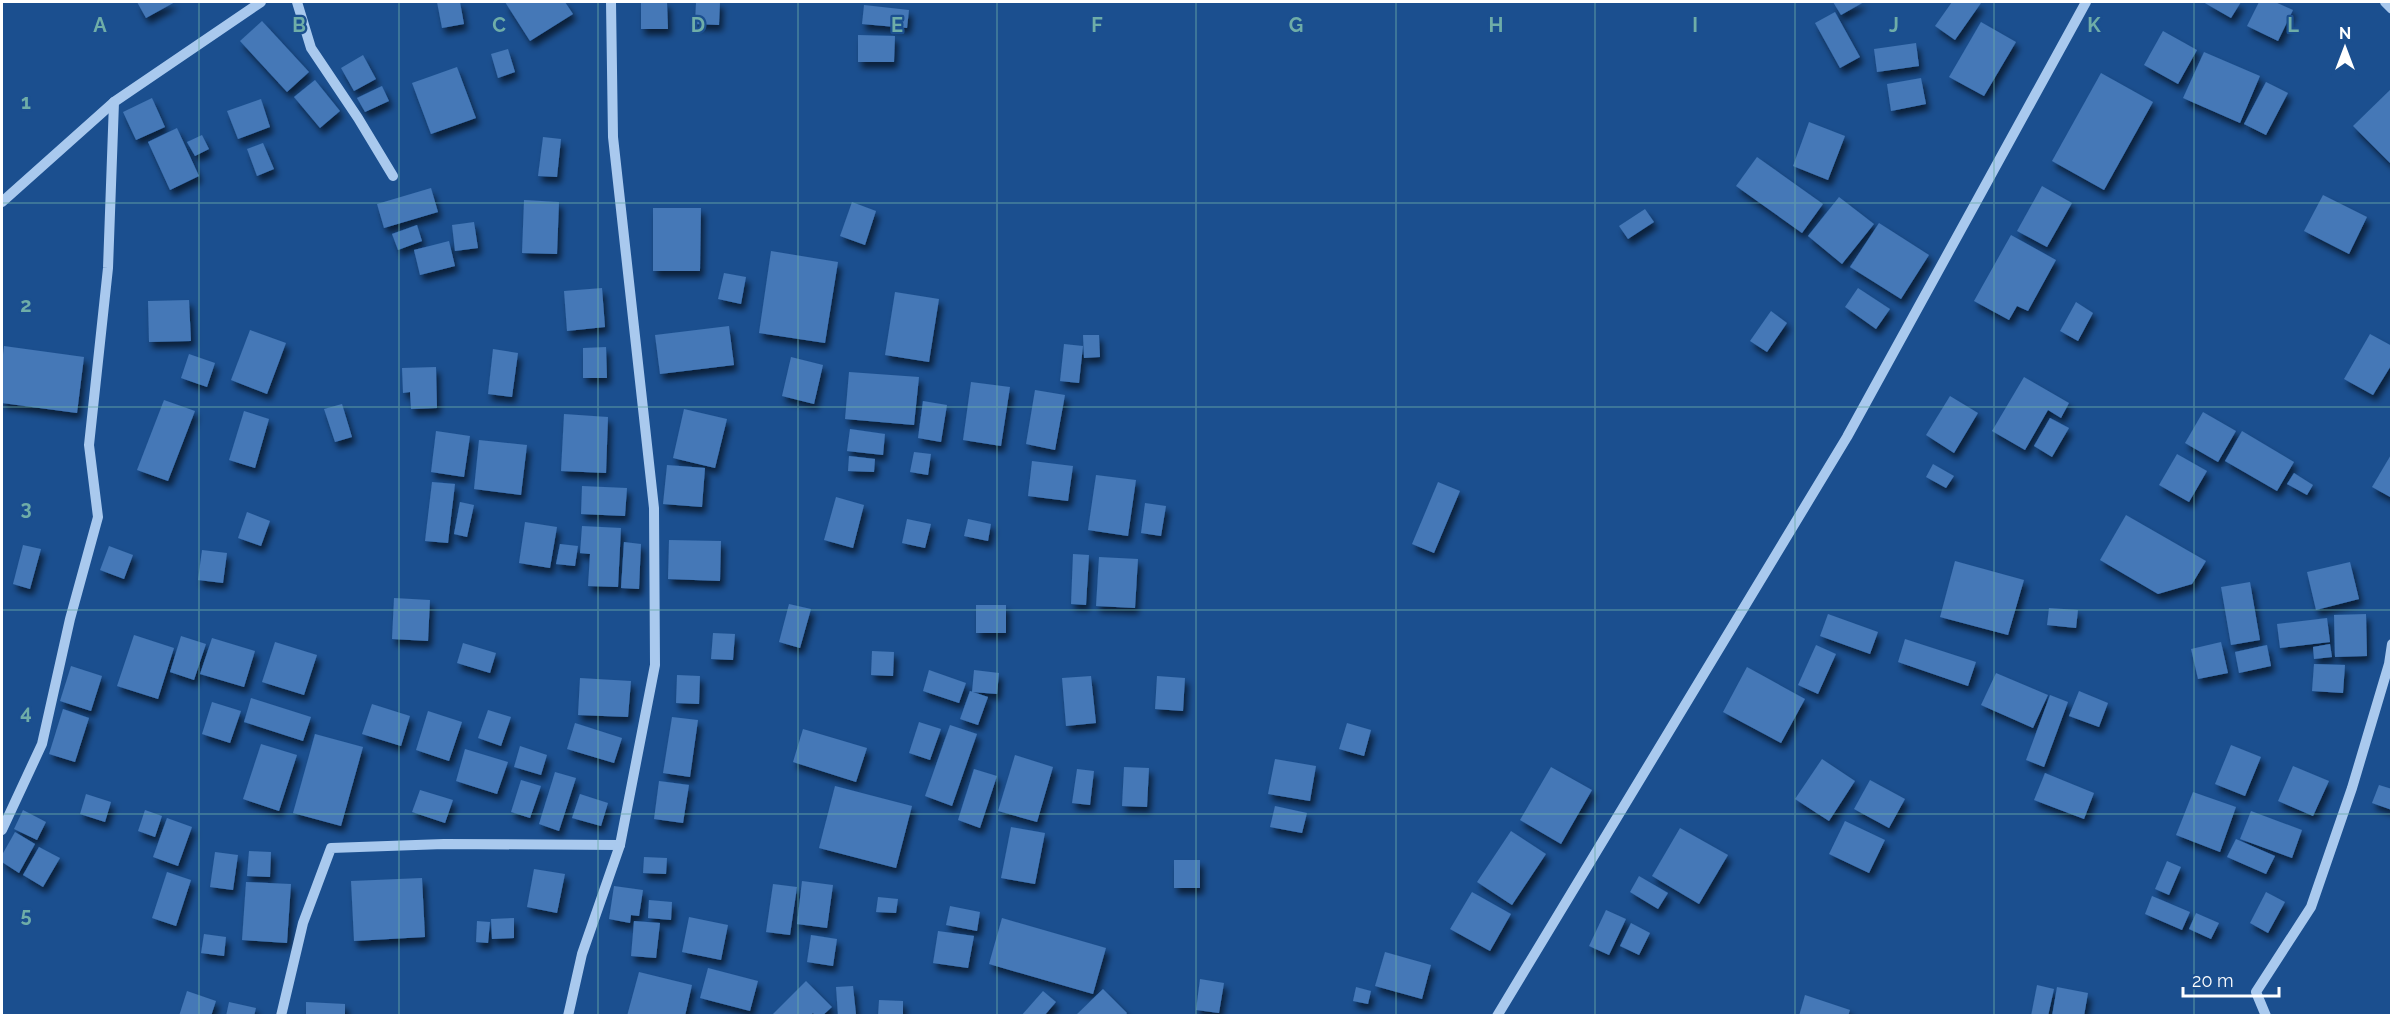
<svg xmlns="http://www.w3.org/2000/svg" width="2393" height="1017" viewBox="0 0 2393 1017" font-family="Raleway,sans-serif">
	<style>
		.building { fill: #4478b7; filter: url(#shadow) }
		.lines { fill: none; stroke-linecap: round; stroke-linejoin: round }
		.minor { stroke: #a9c9ee; stroke-width: 10 }
		.grid { fill: none; stroke: #6fada8; stroke-width: 1.5; stroke-opacity: 0.55 }
		.grid-label { font-size: 20px; text-anchor: middle; font-weight: bold; fill: #6fada8; stroke: #1b4f8f; stroke-width: 4.5; stroke-linejoin: round; paint-order: stroke }
	</style>
	<defs>
		<filter id="shadow"><feDropShadow dx="3.5" dy="6" stdDeviation="3" flood-color="#0009"/></filter>
	</defs>
	<rect width="100%" height="100%" fill="#1b4f8f"/>
	<g class="building">
		<polygon points="137,2 175,2 146,18"/>
		<polygon points="437,2 460,2 464,24 442,28"/>
		<polygon points="505,2 565,2 573,14 530,41"/>
		<polygon points="641,2 667,2 668,29 641,29"/>
		<polygon points="696,2 720,2 719,25 695,24"/>
		<polygon points="1833,2 1864,2 1841,15"/>
		<polygon points="1952,2 1981,3 1955,40 1935,26"/>
		<polygon points="2203,2 2241,2 2231,18"/>
		<polygon points="2259,2 2275,2 2293,10 2278,41 2247,26"/>
		<polygon points="864,5 909,10 907,28 862,24"/>
		<polygon points="1835,12 1860,57 1840,68 1815,23"/>
		<polygon points="262,21 309,72 287,92 240,41"/>
		<polygon points="1981,22 2016,42 1984,96 1949,77"/>
		<polygon points="2163,31 2197,50 2178,84 2144,65"/>
		<polygon points="858,35 895,36 894,62 858,62"/>
		<polygon points="1916,43 1919,66 1877,72 1874,49"/>
		<polygon points="508,49 515,72 498,78 491,54"/>
		<polygon points="2204,52 2260,76 2240,123 2183,98"/>
		<polygon points="363,55 376,79 354,91 341,68"/>
		<polygon points="457,67 476,118 431,134 412,83"/>
		<polygon points="2101,73 2153,102 2104,190 2052,161"/>
		<polygon points="1921,78 1926,104 1891,111 1887,84"/>
		<polygon points="315,80 340,111 320,128 294,97"/>
		<polygon points="2266,82 2288,93 2266,135 2244,124"/>
		<polygon points="382,86 389,101 365,112 357,98"/>
		<polygon points="2392,88 2392,165 2353,126"/>
		<polygon points="152,98 165,127 136,140 123,112"/>
		<polygon points="261,99 270,127 238,139 227,111"/>
		<polygon points="1809,122 1845,136 1828,180 1793,166"/>
		<polygon points="177,128 199,176 170,190 148,142"/>
		<polygon points="202,135 209,149 195,156 187,142"/>
		<polygon points="543,137 561,139 557,177 538,176"/>
		<polygon points="263,143 274,169 257,176 247,149"/>
		<polygon points="1757,157 1823,204 1802,233 1736,186"/>
		<polygon points="2042,186 2072,203 2047,247 2017,231"/>
		<polygon points="431,188 438,212 384,228 377,204"/>
		<polygon points="2323,195 2367,217 2349,254 2304,231"/>
		<polygon points="1839,197 1874,224 1842,264 1808,236"/>
		<polygon points="524,200 559,202 557,254 522,253"/>
		<polygon points="852,202 876,211 865,245 840,236"/>
		<polygon points="653,208 701,208 700,271 653,271"/>
		<polygon points="1645,209 1654,222 1628,239 1619,226"/>
		<polygon points="474,222 478,248 455,251 452,225"/>
		<polygon points="1879,223 1929,255 1901,299 1850,267"/>
		<polygon points="417,225 422,241 398,250 392,234"/>
		<polygon points="2011,235 2056,260 2028,311 2017,306 2009,320 1974,301"/>
		<polygon points="449,241 455,266 420,275 414,250"/>
		<polygon points="771,251 838,262 825,343 759,333"/>
		<polygon points="724,273 746,277 741,304 718,299"/>
		<polygon points="602,288 605,327 567,331 564,291"/>
		<polygon points="1858,288 1890,309 1876,329 1845,307"/>
		<polygon points="895,292 939,299 929,362 885,355"/>
		<polygon points="189,300 191,341 149,342 148,301"/>
		<polygon points="2076,302 2093,313 2078,341 2060,331"/>
		<polygon points="1771,311 1787,323 1767,352 1750,341"/>
		<polygon points="729,326 734,365 660,374 655,335"/>
		<polygon points="250,330 286,343 267,394 231,380"/>
		<polygon points="2370,334 2392,346 2392,364 2373,395 2344,379"/>
		<polygon points="1083,335 1099,335 1100,357 1084,358"/>
		<polygon points="1064,344 1083,346 1079,383 1060,381"/>
		<polygon points="4,346 84,357 77,413 2,403 2,363"/>
		<polygon points="606,347 607,378 583,378 583,348"/>
		<polygon points="493,349 518,353 512,397 488,394"/>
		<polygon points="189,354 215,363 207,387 181,378"/>
		<polygon points="791,357 823,365 814,404 782,396"/>
		<polygon points="436,367 437,408 411,409 410,392 403,393 402,368"/>
		<polygon points="849,372 919,377 914,425 845,419"/>
		<polygon points="2024,377 2069,403 2061,418 2048,410 2025,450 1992,431"/>
		<polygon points="971,382 1010,387 1001,446 963,440"/>
		<polygon points="1035,390 1065,395 1055,450 1026,444"/>
		<polygon points="1950,396 1978,413 1954,453 1926,435"/>
		<polygon points="164,400 195,411 168,481 137,470"/>
		<polygon points="923,401 947,405 941,442 918,438"/>
		<polygon points="342,404 352,437 335,442 324,409"/>
		<polygon points="684,409 727,419 715,468 673,458"/>
		<polygon points="244,411 269,419 255,468 229,460"/>
		<polygon points="2203,412 2236,431 2218,462 2185,443"/>
		<polygon points="564,414 608,417 606,473 561,471"/>
		<polygon points="2050,418 2069,428 2052,457 2034,446"/>
		<polygon points="850,429 885,434 883,455 847,451"/>
		<polygon points="436,431 470,436 464,477 431,472"/>
		<polygon points="2242,431 2294,462 2277,491 2225,461"/>
		<polygon points="479,440 527,445 521,495 474,489"/>
		<polygon points="914,452 931,454 928,475 910,472"/>
		<polygon points="2392,453 2392,498 2372,487"/>
		<polygon points="2177,454 2207,471 2189,502 2159,485"/>
		<polygon points="849,456 875,459 874,472 848,471"/>
		<polygon points="1032,461 1073,466 1068,501 1028,496"/>
		<polygon points="1933,464 1954,476 1946,488 1926,477"/>
		<polygon points="667,465 705,468 702,507 663,504"/>
		<polygon points="2294,473 2313,485 2307,495 2287,484"/>
		<polygon points="1096,475 1136,480 1128,536 1088,530"/>
		<polygon points="432,482 455,484 448,543 425,541"/>
		<polygon points="1438,482 1460,491 1434,553 1412,544"/>
		<polygon points="582,486 627,488 625,516 581,514"/>
		<polygon points="836,497 864,505 853,548 824,540"/>
		<polygon points="460,502 474,505 467,537 454,534"/>
		<polygon points="1145,503 1166,506 1161,536 1141,533"/>
		<polygon points="247,512 270,521 261,546 238,538"/>
		<polygon points="2126,515 2206,561 2192,584 2158,594 2100,560"/>
		<polygon points="907,519 931,524 925,548 902,543"/>
		<polygon points="968,519 991,524 988,541 964,536"/>
		<polygon points="525,522 557,527 550,568 519,563"/>
		<polygon points="582,526 621,528 618,587 588,586 590,554 580,553"/>
		<polygon points="669,540 721,541 720,581 668,579"/>
		<polygon points="624,542 641,544 639,589 621,588"/>
		<polygon points="560,544 578,546 575,566 556,564"/>
		<polygon points="23,545 41,549 30,589 13,584"/>
		<polygon points="109,546 133,555 124,579 100,570"/>
		<polygon points="202,550 227,553 223,583 198,580"/>
		<polygon points="1073,554 1089,555 1086,605 1071,604"/>
		<polygon points="1099,557 1138,559 1135,608 1096,606"/>
		<polygon points="1955,561 2024,580 2008,635 1940,617"/>
		<polygon points="2350,562 2359,599 2316,610 2307,572"/>
		<polygon points="2250,582 2260,640 2231,645 2221,587"/>
		<polygon points="394,598 430,600 428,641 392,639"/>
		<polygon points="789,604 811,609 800,648 779,642"/>
		<rect x="976" y="605" width="30" height="28"/>
		<polygon points="2049,608 2078,610 2076,628 2047,625"/>
		<polygon points="1828,614 1878,632 1870,654 1820,636"/>
		<polygon points="2366,614 2367,656 2335,657 2334,615"/>
		<polygon points="2327,618 2330,642 2280,648 2277,624"/>
		<polygon points="713,633 735,634 733,660 711,659"/>
		<polygon points="134,635 174,648 158,699 117,686"/>
		<polygon points="181,636 206,644 194,680 170,672"/>
		<polygon points="212,638 255,651 244,687 200,674"/>
		<polygon points="1905,639 1976,662 1968,686 1898,662"/>
		<polygon points="275,642 317,655 304,695 262,682"/>
		<polygon points="2221,642 2228,673 2198,679 2191,649"/>
		<polygon points="463,643 496,653 490,673 457,663"/>
		<polygon points="2330,644 2332,657 2314,659 2313,647"/>
		<polygon points="1816,645 1836,654 1818,694 1798,685"/>
		<polygon points="2267,645 2271,666 2239,673 2235,652"/>
		<polygon points="872,651 894,652 893,676 871,675"/>
		<polygon points="2314,664 2345,665 2343,693 2312,691"/>
		<polygon points="71,666 102,676 91,711 60,701"/>
		<polygon points="1747,667 1805,699 1781,743 1723,712"/>
		<polygon points="929,670 966,683 959,703 923,691"/>
		<polygon points="974,670 999,673 997,694 972,692"/>
		<polygon points="1996,673 2048,695 2033,728 1981,705"/>
		<polygon points="677,675 700,676 699,704 676,703"/>
		<polygon points="1091,676 1096,723 1066,726 1062,678"/>
		<polygon points="1157,676 1185,678 1183,711 1155,709"/>
		<polygon points="580,678 631,681 628,717 578,715"/>
		<polygon points="970,691 988,697 978,725 960,719"/>
		<polygon points="2079,691 2108,703 2099,727 2069,716"/>
		<polygon points="2050,695 2068,702 2044,767 2026,760"/>
		<polygon points="251,698 311,717 303,741 244,722"/>
		<polygon points="212,702 241,711 230,743 202,734"/>
		<polygon points="372,704 410,716 401,746 362,734"/>
		<polygon points="63,709 89,718 75,762 49,754"/>
		<polygon points="488,710 511,717 501,746 478,738"/>
		<polygon points="428,711 462,722 449,761 416,750"/>
		<polygon points="672,717 698,720 690,777 663,773"/>
		<polygon points="919,722 941,729 930,760 909,753"/>
		<polygon points="575,723 622,738 614,763 567,749"/>
		<polygon points="1347,723 1371,730 1364,756 1339,749"/>
		<polygon points="950,725 977,734 952,806 925,796"/>
		<polygon points="803,729 867,748 856,782 793,762"/>
		<polygon points="315,734 363,747 341,826 293,813"/>
		<polygon points="261,744 297,755 279,811 243,799"/>
		<polygon points="2231,745 2261,757 2245,796 2215,784"/>
		<polygon points="520,746 547,755 541,775 514,767"/>
		<polygon points="465,749 508,762 497,794 456,781"/>
		<polygon points="1015,755 1053,767 1037,822 998,811"/>
		<polygon points="1275,759 1316,766 1310,801 1268,794"/>
		<polygon points="1822,759 1855,781 1829,821 1795,799"/>
		<polygon points="2293,766 2329,781 2313,816 2278,801"/>
		<polygon points="1124,767 1149,768 1147,807 1122,806"/>
		<polygon points="1551,767 1592,790 1561,844 1520,820"/>
		<polygon points="974,769 997,776 980,828 958,820"/>
		<polygon points="1077,769 1094,771 1090,805 1072,803"/>
		<polygon points="555,772 576,778 559,831 539,824"/>
		<polygon points="2045,773 2094,793 2084,819 2034,800"/>
		<polygon points="521,780 541,786 530,818 511,812"/>
		<polygon points="1870,780 1905,799 1889,828 1854,809"/>
		<polygon points="659,781 689,785 683,823 654,819"/>
		<polygon points="2379,785 2392,789 2392,810 2372,803"/>
		<polygon points="835,786 912,806 896,868 819,848"/>
		<polygon points="420,790 453,800 445,823 412,812"/>
		<polygon points="2193,792 2236,807 2220,852 2176,835"/>
		<polygon points="86,794 111,802 105,822 80,814"/>
		<polygon points="580,794 608,803 601,826 572,818"/>
		<polygon points="1275,806 1307,813 1302,833 1270,827"/>
		<polygon points="23,810 46,822 37,840 14,829"/>
		<polygon points="145,810 162,816 155,837 138,831"/>
		<polygon points="2251,811 2302,830 2292,858 2240,839"/>
		<polygon points="167,818 192,827 178,866 153,857"/>
		<polygon points="1845,821 1885,840 1869,873 1829,854"/>
		<polygon points="1011,827 1045,833 1035,884 1001,878"/>
		<polygon points="1680,828 1728,855 1699,904 1652,876"/>
		<polygon points="1511,831 1546,854 1512,905 1477,882"/>
		<polygon points="15,832 35,844 19,873 2,862 2,855"/>
		<polygon points="2236,839 2275,856 2266,874 2227,857"/>
		<polygon points="39,847 60,858 43,887 23,875"/>
		<polygon points="249,851 271,852 270,877 247,876"/>
		<polygon points="215,852 238,855 233,890 210,887"/>
		<polygon points="644,857 667,858 666,874 643,873"/>
		<rect x="1174" y="860" width="26" height="28"/>
		<polygon points="2167,861 2181,867 2169,895 2155,889"/>
		<polygon points="534,869 565,874 557,913 527,907"/>
		<polygon points="167,872 191,880 176,926 152,918"/>
		<polygon points="1639,876 1668,893 1658,909 1630,892"/>
		<polygon points="422,878 425,937 354,941 351,881"/>
		<polygon points="802,881 833,885 827,928 797,924"/>
		<polygon points="246,882 291,884 287,943 242,940"/>
		<polygon points="773,884 797,887 790,935 766,932"/>
		<polygon points="614,886 643,890 639,916 631,915 630,923 609,919"/>
		<polygon points="1472,892 1511,914 1490,951 1450,929"/>
		<polygon points="2266,892 2285,902 2268,933 2250,923"/>
		<polygon points="2152,896 2190,912 2182,930 2145,914"/>
		<polygon points="878,897 898,899 896,913 876,912"/>
		<polygon points="649,900 672,902 671,920 648,918"/>
		<polygon points="950,906 980,912 977,931 946,925"/>
		<polygon points="1606,910 1626,919 1609,955 1589,946"/>
		<polygon points="2196,913 2219,923 2211,939 2189,929"/>
		<polygon points="689,917 728,925 721,960 682,952"/>
		<polygon points="514,918 514,938 492,939 491,919"/>
		<polygon points="1002,918 1106,948 1093,994 989,964"/>
		<polygon points="477,921 490,922 488,943 476,942"/>
		<polygon points="634,921 660,923 656,958 631,956"/>
		<polygon points="1631,923 1650,933 1639,955 1620,946"/>
		<polygon points="938,931 974,936 968,968 933,963"/>
		<polygon points="204,934 226,937 224,956 201,953"/>
		<polygon points="811,935 837,939 833,966 807,962"/>
		<polygon points="1385,952 1431,965 1422,999 1375,986"/>
		<polygon points="708,968 758,981 750,1011 700,998"/>
		<polygon points="639,972 692,985 685,1016 627,1016"/>
		<polygon points="1200,979 1224,983 1219,1013 1196,1010"/>
		<polygon points="806,981 832,1007 822,1016 815,1016 813,1013 810,1016 771,1016"/>
		<polygon points="2037,985 2054,989 2048,1016 2031,1016"/>
		<polygon points="853,986 856,1014 838,1016 836,987"/>
		<polygon points="1356,987 1371,991 1368,1004 1353,1001"/>
		<polygon points="2057,987 2088,993 2084,1016 2052,1016"/>
		<polygon points="1103,989 1127,1013 1125,1016 1075,1016"/>
		<polygon points="187,991 216,1001 211,1016 179,1016"/>
		<polygon points="1043,991 1056,1002 1044,1016 1021,1016"/>
		<polygon points="1805,995 1850,1010 1848,1016 1799,1016"/>
		<polygon points="879,1000 903,1001 903,1016 878,1016"/>
		<polygon points="229,1002 256,1008 254,1016 226,1016"/>
		<polygon points="306,1002 345,1004 345,1016 306,1016"/>
	</g>
	<g class="lines">
		<g class="minor">
			<polyline points="297,2 311,48 358,118 393,176"/>
			<polyline points="2385,2 2392,9"/>
			<polyline points="2,202 114,102 261,2"/>
			<polyline points="2,830 42,744 70,619 98,517 89,445 108,268 114,102"/>
			<polyline points="281,1016 303,923 331,848 444,844 620,845"/>
			<polyline points="568,1016 582,954 620,845 655,665 654,508 613,137 611,2"/>
			<polyline points="1497,1016 1847,437 2086,2"/>
			<polyline points="2266,1016 2256,992 2311,907 2352,788 2389,664 2392,644"/>
		</g>
	</g>
	<path class="grid" d="M 199,2 L 199,1016M 399,2 L 399,1016M 598,2 L 598,1016M 798,2 L 798,1016M 997,2 L 997,1016M 1196,2 L 1196,1016M 1396,2 L 1396,1016M 1595,2 L 1595,1016M 1795,2 L 1795,1016M 1994,2 L 1994,1016M 2194,2 L 2194,1016M 2,203 L 2392,203M 2,407 L 2392,407M 2,610 L 2392,610M 2,814 L 2392,814"/>
	<g class="grid-label">
		<text x="100" y="32">A</text>
		<text x="299" y="32">B</text>
		<text x="499" y="32">C</text>
		<text x="698" y="32">D</text>
		<text x="897" y="32">E</text>
		<text x="1097" y="32">F</text>
		<text x="1296" y="32">G</text>
		<text x="1496" y="32">H</text>
		<text x="1695" y="32">I</text>
		<text x="1894" y="32">J</text>
		<text x="2094" y="32">K</text>
		<text x="2293" y="32">L</text>
		<text x="26" y="109">1</text>
		<text x="26" y="312">2</text>
		<text x="26" y="515">3</text>
		<text x="26" y="719">4</text>
		<text x="26" y="922">5</text>
	</g>
	<rect width="2393" height="1017" fill="none" stroke="#ffffff" stroke-width="6"/>
	<g transform="translate(2345 48)" stroke="#1b4f8f" stroke-width="4.5" paint-order="stroke">
	<path d="M0-4.5L10 22L0 15L-10 22Z" fill="#ffffff"/>
	<text y="-9" font-size="16" font-weight="bold" text-anchor="middle" fill="#ffffff">N</text>
	</g>
	<path d="M2183 987v9h96v-9" fill="none" stroke="#ffffff" stroke-width="3"/>
	<text x="2192" y="987" font-size="18" fill="#ffffff" stroke="#1b4f8f" stroke-width="4.5" paint-order="stroke">20 m</text>
</svg>
